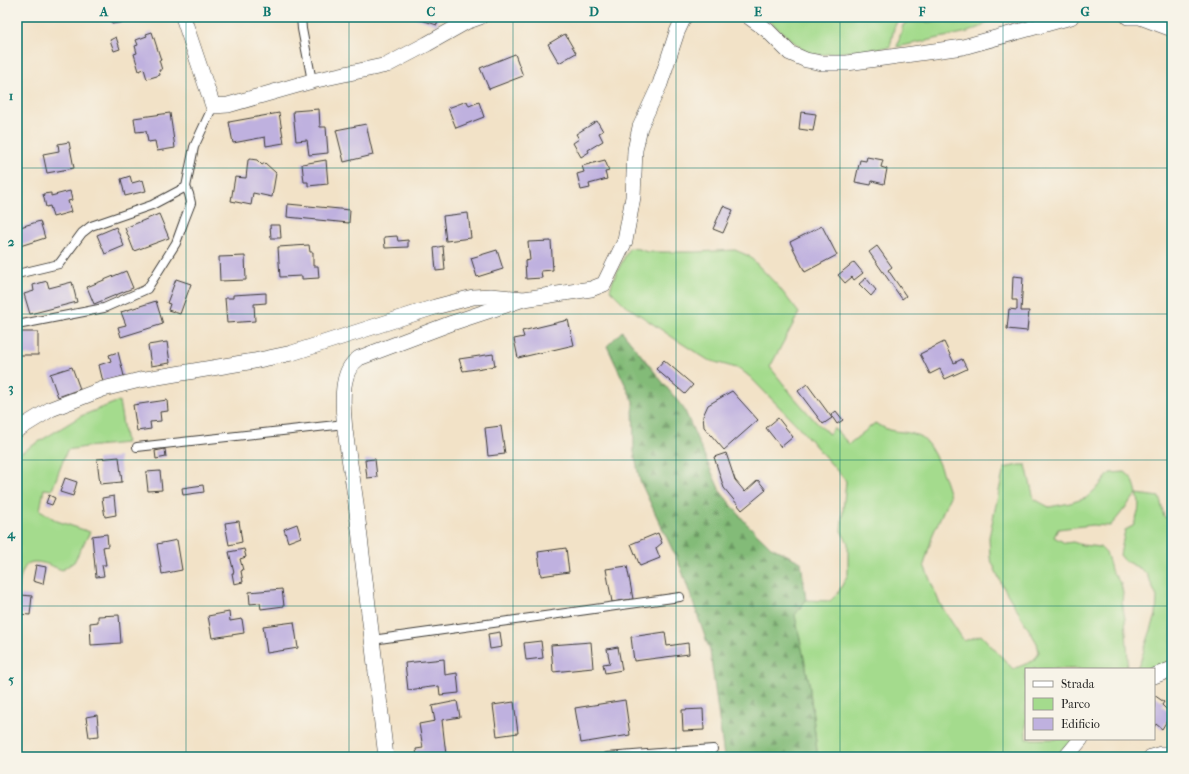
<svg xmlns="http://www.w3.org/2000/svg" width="1189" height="774" viewBox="0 0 1189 774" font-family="'IM FELL French Canon',serif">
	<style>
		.green { fill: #a4db8d; stroke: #607c54 }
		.forest { fill: url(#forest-firs); stroke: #506c4a }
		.building { fill: #bfb1df }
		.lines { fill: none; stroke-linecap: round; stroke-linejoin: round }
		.service-casing { stroke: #3c3a36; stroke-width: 10 }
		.minor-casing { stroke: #3c3a36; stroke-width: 16 }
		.service { stroke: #fff; stroke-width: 8 }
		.minor { stroke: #fff; stroke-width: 15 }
		.grid { fill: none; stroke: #0f766e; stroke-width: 1; stroke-opacity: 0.55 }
		.neatline { fill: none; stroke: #0f766e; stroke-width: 1.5 }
		.grid-label { font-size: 13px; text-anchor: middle; font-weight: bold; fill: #0f766e }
	</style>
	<defs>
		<pattern id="forest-firs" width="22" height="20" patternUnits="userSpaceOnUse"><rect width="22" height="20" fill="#83bb78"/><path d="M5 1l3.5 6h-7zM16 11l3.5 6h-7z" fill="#6a9762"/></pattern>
	</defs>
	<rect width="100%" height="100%" fill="#f7f3e8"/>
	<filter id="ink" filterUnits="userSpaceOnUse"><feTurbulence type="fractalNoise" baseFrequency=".025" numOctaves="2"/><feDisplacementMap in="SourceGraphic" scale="8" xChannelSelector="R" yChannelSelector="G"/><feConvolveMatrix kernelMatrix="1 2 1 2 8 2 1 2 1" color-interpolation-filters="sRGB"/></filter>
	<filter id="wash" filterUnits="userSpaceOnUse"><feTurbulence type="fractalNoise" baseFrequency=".012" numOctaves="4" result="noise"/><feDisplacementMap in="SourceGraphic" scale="16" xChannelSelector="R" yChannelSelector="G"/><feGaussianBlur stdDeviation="0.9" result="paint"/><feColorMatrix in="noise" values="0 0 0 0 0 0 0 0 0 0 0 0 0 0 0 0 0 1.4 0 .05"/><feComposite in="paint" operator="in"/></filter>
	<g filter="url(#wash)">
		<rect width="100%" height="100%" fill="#f2e2c7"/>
		<g class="green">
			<polygon points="764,17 899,17 894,28 890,47 819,55 808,54"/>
			<polygon points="944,17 1020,17 994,18 981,27 968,32 897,47 903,25 907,22 930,22"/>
			<path d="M 629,248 L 639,249 L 647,252 L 697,252 L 735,250 L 749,256 L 778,286 L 799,313 L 770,367 L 793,396 L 816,422 L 829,434 L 834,428 L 849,444 L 875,423 C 879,425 884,428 889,430 C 899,432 910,432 919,436 C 933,442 946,482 950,496 L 933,534 L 924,565 L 940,604 L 964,641 L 981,635 L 1013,669 L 1033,661 L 1039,652 L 1037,643 L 1002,585 L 990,558 L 989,537 L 1004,468 L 1019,465 L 1026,465 L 1034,499 L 1049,507 L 1070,503 L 1086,498 L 1099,486 L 1110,473 L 1125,472 C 1133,478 1135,484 1137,494 L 1159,497 C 1162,503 1162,511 1164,517 L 1172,518 L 1172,663 L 1148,669 L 1136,669 L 1140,662 L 1156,615 L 1157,597 L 1147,575 L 1141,569 L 1125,561 L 1120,555 L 1125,530 L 1133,526 C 1138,515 1141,506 1137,494 C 1127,504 1120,516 1110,526 L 1092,525 L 1058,529 L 1054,537 L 1065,543 L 1073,542 L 1082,545 L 1100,547 L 1106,553 L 1109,561 L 1111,570 L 1121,584 L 1123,593 L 1122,602 L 1125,619 L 1128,659 L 1126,669 L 1026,669 L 1026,739 L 1077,739 L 1060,757 L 817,757 L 817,751 L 809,682 L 794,615 L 806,600 L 830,601 L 838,593 L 848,574 L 848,543 L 841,531 L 846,481 L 798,426 L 750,377 L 740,369 L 708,360 L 678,341 L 625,305 L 610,290 L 613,280 Z"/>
			<path d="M 119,401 L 126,443 L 86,447 L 67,450 L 52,490 L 44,489 L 40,510 L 57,521 L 90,532 L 74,562 L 62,570 C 54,567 44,562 35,562 C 18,561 19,593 17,605 L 17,455 L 81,416 Z"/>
		</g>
		<polygon class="forest" points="622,331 684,409 720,491 746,523 771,547 801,562 806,600 795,615 809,682 817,751 817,757 724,757 710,651 681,568 640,481 634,452 633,401 607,346"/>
		<g id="blocks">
			<g class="building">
				<polygon points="109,17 146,17 146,18 112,24"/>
				<polygon points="412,17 439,17 437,25"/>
				<polygon points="152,32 161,60 159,60 162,70 159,70 160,75 147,79 144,69 139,71 134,54 137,53 135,46 138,45 136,40 147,36 146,34"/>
				<polygon points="565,34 576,53 559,63 548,44"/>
				<polygon points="116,37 120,49 114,51 110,40"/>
				<polygon points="515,54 523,76 489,89 480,68"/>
				<polygon points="467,101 469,106 479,102 484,117 456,128 448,108"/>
				<polygon points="319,109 320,127 326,127 328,153 309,155 307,140 296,141 293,111"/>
				<polygon points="801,112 816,114 813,131 799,129"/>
				<polygon points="170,113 175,148 157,151 155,141 148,142 146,131 136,132 134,118"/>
				<polygon points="279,113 284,143 266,146 265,137 233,143 229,122"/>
				<polygon points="597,121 603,131 599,133 603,141 588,150 589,152 581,157 573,143 579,139 576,134"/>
				<polygon points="366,124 373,155 344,162 336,130"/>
				<polygon points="69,142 74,168 47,173 43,154 59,151 58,144"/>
				<polygon points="867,157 883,160 881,167 887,169 884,184 872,181 871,185 855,182 860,160 866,161"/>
				<polygon points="250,159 257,160 262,165 265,163 276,173 272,197 253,193 251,205 231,201 235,177 246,178 248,160"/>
				<polygon points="326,160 328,184 308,186 308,182 304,182 302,164"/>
				<polygon points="605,160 609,171 605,172 607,179 589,184 590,188 581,190 577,174 584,172 582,166"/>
				<polygon points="130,176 132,183 143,180 146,191 125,196 121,179"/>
				<polygon points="70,191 72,200 68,201 71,212 53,217 50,206 46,207 43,194 51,193 51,196"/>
				<polygon points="288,204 350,210 349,223 287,217"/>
				<polygon points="723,206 733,210 723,233 713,229"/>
				<polygon points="468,213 471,238 446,241 443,216"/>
				<polygon points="159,214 169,238 134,251 125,228"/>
				<polygon points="40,221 45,238 17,247 17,228"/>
				<polygon points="270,225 280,225 281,238 271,238"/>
				<polygon points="822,226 837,255 805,272 790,242"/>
				<polygon points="116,227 124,246 105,254 97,235"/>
				<polygon points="397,236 398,241 408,240 408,247 385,248 384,237"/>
				<polygon points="551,241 553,270 541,271 542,278 526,279 525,261 530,260 528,242"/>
				<polygon points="309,245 310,252 313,252 313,266 318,266 319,278 302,279 302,276 280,277 278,247"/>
				<polygon points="443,246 445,270 436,271 434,248"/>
				<polygon points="877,246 892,267 888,270 906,296 902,299 869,252"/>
				<polygon points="497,250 503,269 477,277 471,258"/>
				<polygon points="245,256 246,280 220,281 219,257"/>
				<polygon points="854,262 863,273 854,280 852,277 845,283 838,275"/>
				<polygon points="126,271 133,288 94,304 87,287"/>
				<polygon points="1013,276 1023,277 1021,311 1029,311 1027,331 1007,329 1009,309 1017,310 1017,300 1012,300"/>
				<polygon points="866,278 876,290 871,296 859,284"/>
				<polygon points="176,279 191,284 180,314 168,310 170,304 167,303"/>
				<polygon points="47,281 49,288 72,282 77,302 30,314 24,294 34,291 33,285"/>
				<polygon points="266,293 266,303 254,304 255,321 227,323 225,298 233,298 233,295"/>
				<polygon points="156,301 163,324 121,337 118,327 126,325 121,312"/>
				<polygon points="568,320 574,345 518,358 514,339 524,337 522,331"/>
				<rect x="17" y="332" width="21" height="23"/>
				<polygon points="167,342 170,363 151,366 148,345"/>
				<polygon points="944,342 954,363 962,359 967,369 945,379 940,369 930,374 920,354"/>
				<polygon points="118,352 124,376 103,382 99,365 111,361 109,355"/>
				<polygon points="493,354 495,366 463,371 459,359"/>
				<polygon points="664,360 693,385 685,394 656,369"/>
				<polygon points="72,367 80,389 58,397 50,374"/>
				<polygon points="807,384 832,418 823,424 798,391"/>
				<polygon points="732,391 758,420 724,450 704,427 703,416 708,405"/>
				<polygon points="167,400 168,411 160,412 161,421 150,422 151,429 137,431 133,405"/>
				<polygon points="836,411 843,420 837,424 831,415"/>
				<polygon points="778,418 793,437 781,447 766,428"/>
				<polygon points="501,426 505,454 488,456 485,428"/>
				<polygon points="165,449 166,457 156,459 155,451"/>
				<polygon points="726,453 735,480 745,492 758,480 766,490 742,510 724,488 714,457"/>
				<polygon points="119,457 122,482 100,484 97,459"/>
				<polygon points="375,459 377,477 367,478 365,460"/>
				<polygon points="160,471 162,490 148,491 146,472"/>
				<polygon points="65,478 77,482 73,496 60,492"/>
				<polygon points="203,485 204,492 183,495 182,488"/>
				<polygon points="49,495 55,498 52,505 46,503"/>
				<polygon points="114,496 116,515 105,517 102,498"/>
				<polygon points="239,521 242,542 229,545 225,523"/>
				<polygon points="297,524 301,537 288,542 284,529"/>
				<polygon points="658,533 662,543 656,548 660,558 640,566 631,544"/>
				<polygon points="107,534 108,546 103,547 106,565 102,565 104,576 96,577 92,536"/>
				<polygon points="177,540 182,570 162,574 157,544"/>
				<polygon points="566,548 569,572 541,576 538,552"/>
				<polygon points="244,549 246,557 240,559 243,570 241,571 243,582 234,584 232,573 234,573 229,552"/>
				<polygon points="36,565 46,567 43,584 33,581"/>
				<polygon points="627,566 633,599 612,602 606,569"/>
				<polygon points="282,589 284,606 261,609 260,603 250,604 249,592"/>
				<polygon points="21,595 32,596 30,615 19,614"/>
				<polygon points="229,612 230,621 242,619 244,633 212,638 208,616"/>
				<polygon points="119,615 121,643 91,645 90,623 98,622 98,616"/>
				<polygon points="294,622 298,648 267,653 263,626"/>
				<polygon points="500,632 502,647 490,649 488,634"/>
				<polygon points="665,632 667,646 688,643 689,654 634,661 631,637"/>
				<polygon points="541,641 543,658 526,660 524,643"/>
				<polygon points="591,642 593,668 553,672 551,645"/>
				<polygon points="618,647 622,670 605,673 603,664 610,663 607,649"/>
				<polygon points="444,659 445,675 457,673 459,693 440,695 439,686 408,690 405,663"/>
				<polygon points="1154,695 1164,702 1162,705 1167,710 1172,703 1172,722 1168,719 1162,729 1156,724 1154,727"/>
				<polygon points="625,700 630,735 581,743 575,708"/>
				<polygon points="457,701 460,717 442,720 446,755 417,757 416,749 423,748 419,724 435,721 432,706"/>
				<polygon points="514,702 518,733 497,736 493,705"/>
				<polygon points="703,709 704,730 683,731 682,710"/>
				<polygon points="97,715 99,736 89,737 86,717"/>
			</g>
		</g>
	</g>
	<g filter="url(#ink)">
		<use href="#blocks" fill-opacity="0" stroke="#3c3a36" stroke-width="1"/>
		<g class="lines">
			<g class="service-casing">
				<g id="service">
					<polyline points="301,17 302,29 312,81"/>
					<polyline points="17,274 59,264 82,233 91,226 152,205 186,187 194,147 213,106"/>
					<polyline points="17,325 104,308 147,289 176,243 184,221 191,203 189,194 186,187"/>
					<polyline points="137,447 345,424"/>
					<polyline points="372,640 680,597"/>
					<polyline points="607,757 713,749"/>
				</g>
			</g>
			<g class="minor-casing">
				<g id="minor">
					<polyline points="183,17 213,106 228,105 312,81 387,65 427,44 466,22 480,17"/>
					<polyline points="749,17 767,30 790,53 806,60 822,63 847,63 963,47 1071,17"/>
					<polyline points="1128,17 1140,17 1172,29"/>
					<polyline points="17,430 51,409 103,389 140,380 254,361 292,353 435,307 473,297 491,296 524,299 591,289 604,284 625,241 633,197 635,150 640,127 660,84 677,32 684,17"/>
					<polyline points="1154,676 1172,669"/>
					<path d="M 386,757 C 376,673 366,588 356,504 C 352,468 340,421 344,386 C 346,374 349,365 359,358 L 452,323 L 521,300"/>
					<polyline points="1066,757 1081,739"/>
					<polyline points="1151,757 1161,754 1172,754"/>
				</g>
			</g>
			<use href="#service" class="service"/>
			<use href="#minor" class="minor"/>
		</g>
	</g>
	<path class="grid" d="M 186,17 L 186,757M 349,17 L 349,757M 513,17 L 513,757M 676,17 L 676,757M 840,17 L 840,757M 1003,17 L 1003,757M 17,168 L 1172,168M 17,314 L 1172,314M 17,460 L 1172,460M 17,606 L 1172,606"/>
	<rect width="1189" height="774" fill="none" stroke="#f7f3e8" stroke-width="44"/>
	<rect x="1025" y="668" width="130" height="72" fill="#f7f3e8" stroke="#9f9d96"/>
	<rect x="1033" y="681" width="20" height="6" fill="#ffffff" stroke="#9f9d96"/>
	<text x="1061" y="688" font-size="12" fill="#1c1c1c">Strada</text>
	<rect x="1033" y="698" width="20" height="12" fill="#a4db8d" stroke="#9f9d96"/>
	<text x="1061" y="708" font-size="12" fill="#1c1c1c">Parco</text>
	<rect x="1033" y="718" width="20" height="12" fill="#bfb1df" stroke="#9f9d96"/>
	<text x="1061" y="728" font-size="12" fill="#1c1c1c">Edificio</text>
	<rect x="22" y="22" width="1145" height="730" class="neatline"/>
	<g class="grid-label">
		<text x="104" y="16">A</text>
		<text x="267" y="16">B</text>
		<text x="431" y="16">C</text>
		<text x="594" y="16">D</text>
		<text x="758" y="16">E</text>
		<text x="922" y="16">F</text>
		<text x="1085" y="16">G</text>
		<text x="11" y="100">1</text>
		<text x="11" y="246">2</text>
		<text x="11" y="392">3</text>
		<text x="11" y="538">4</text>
		<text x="11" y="684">5</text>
	</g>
</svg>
